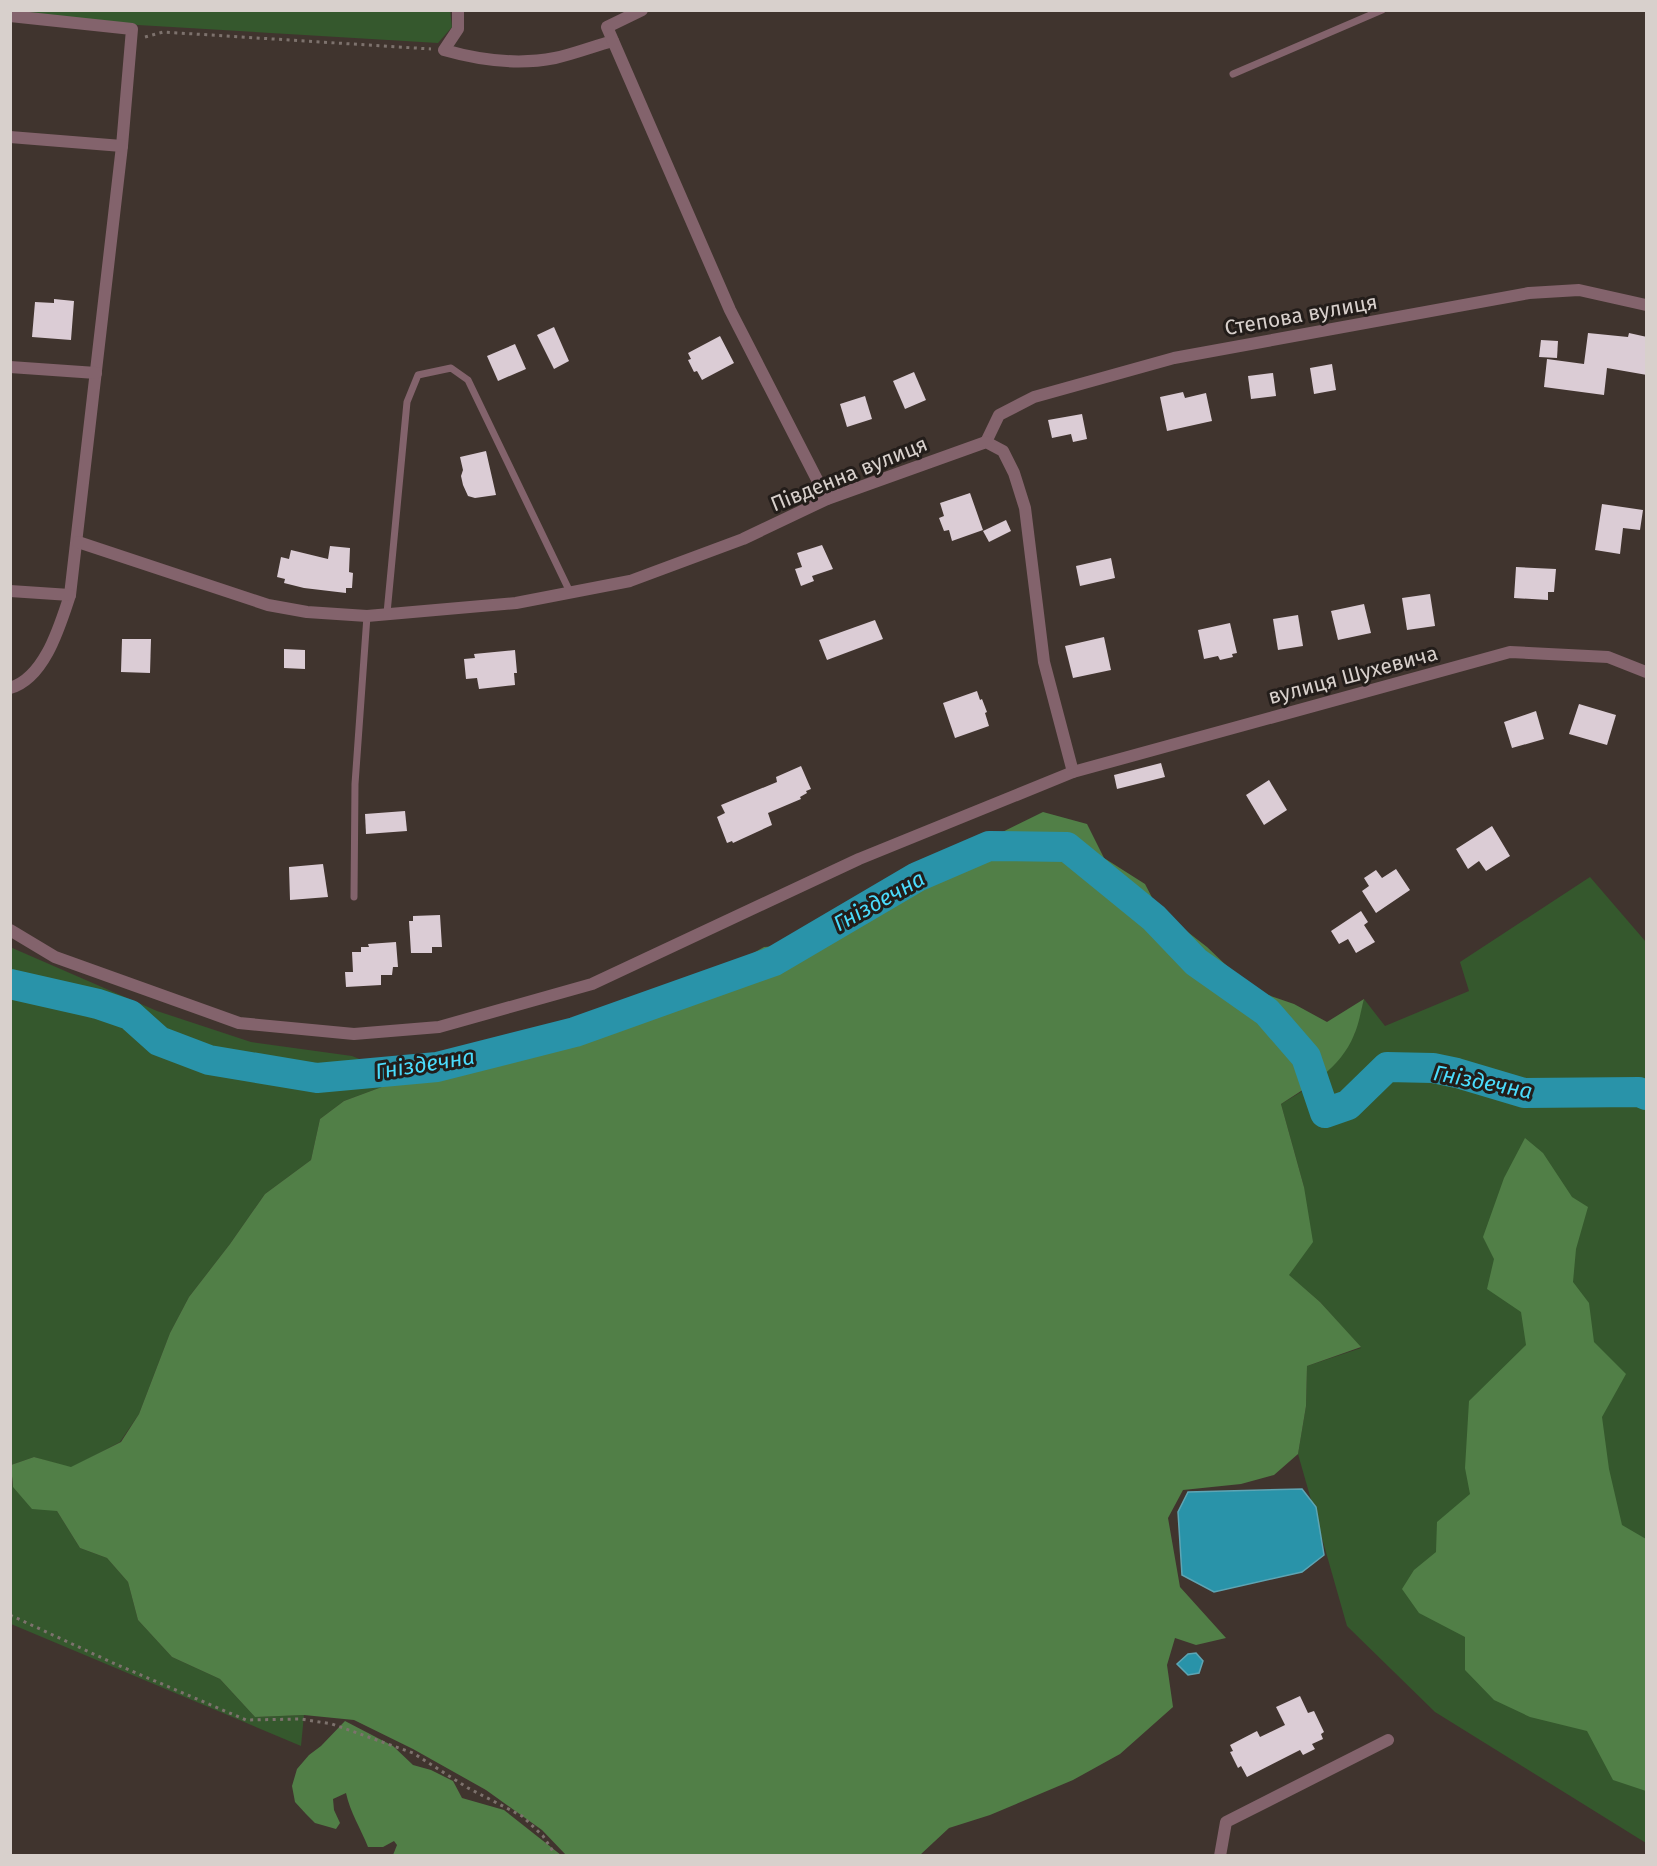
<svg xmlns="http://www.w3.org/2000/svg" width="1657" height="1866" viewBox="0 0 1657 1866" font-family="'Fira Sans',sans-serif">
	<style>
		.green { fill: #35582d }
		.forest { fill: #517f47 }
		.water { fill: #2993a9; stroke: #5ea5b4; stroke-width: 1.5 }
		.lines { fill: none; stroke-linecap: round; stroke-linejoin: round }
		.river { stroke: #2993a9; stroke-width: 30 }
		.building { fill: #dbccd5 }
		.path { stroke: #7d726d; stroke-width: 3; stroke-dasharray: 3 4.5; stroke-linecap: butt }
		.lane { stroke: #83636c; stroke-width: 7 }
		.street { stroke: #83636c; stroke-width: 12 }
		.labels { text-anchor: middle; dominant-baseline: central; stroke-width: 6; stroke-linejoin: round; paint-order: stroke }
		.street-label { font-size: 21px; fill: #d8d0cc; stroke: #231d1a }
		.water-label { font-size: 22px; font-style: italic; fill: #4bdcfc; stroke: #231d1a }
	</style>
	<rect width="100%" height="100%" fill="#40342e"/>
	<g class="green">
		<polygon points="450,10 452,27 438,43 138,25 11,14 10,11"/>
		<polygon points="1590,877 1646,942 1646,1843 1435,1712 1347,1626 1298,1454 1306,1406 1307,1366 1361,1348 1320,1302 1288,1275 1304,1187 1281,1104 1311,1086 1354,1035 1364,999 1385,1026 1469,991 1460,962"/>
		<polygon points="10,947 157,1011 251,1042 352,1056 406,1078 344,1101 320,1119 311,1160 265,1194 230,1244 189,1297 170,1333 139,1414 120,1442 71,1468 34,1457 11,1465"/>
		<polygon points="10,1471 13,1487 57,1511 80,1548 107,1558 128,1582 138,1620 172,1657 220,1679 255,1717 304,1715 301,1746 11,1624"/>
	</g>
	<g class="forest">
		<path d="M 1043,812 L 1087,824 L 1104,858 L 1145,884 L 1158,909 L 1207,947 L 1251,989 L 1294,1004 L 1327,1022 L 1364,999 C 1361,1010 1359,1024 1354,1035 C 1340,1069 1310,1085 1281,1104 L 1304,1187 L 1313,1242 L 1289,1275 L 1320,1302 L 1361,1347 L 1307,1366 L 1306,1406 L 1298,1454 L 1274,1475 L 1241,1484 L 1183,1490 L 1168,1518 L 1180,1587 L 1226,1638 L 1196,1645 L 1175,1638 L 1167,1665 L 1173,1707 L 1120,1754 L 1073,1780 L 990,1815 L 949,1828 L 920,1855 L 566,1855 L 542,1830 L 486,1790 L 413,1749 L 354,1720 L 304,1715 L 255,1717 L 220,1679 L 172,1657 L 138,1620 L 128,1582 L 107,1558 L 80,1548 L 57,1511 L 32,1509 L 13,1487 L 11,1465 L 34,1457 L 71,1467 L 121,1442 L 139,1414 L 170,1333 L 189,1297 L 230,1244 L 265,1194 L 311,1160 L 320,1119 L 344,1101 L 406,1078 L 509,1063 L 547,1050 L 652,1019 L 697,997 L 732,965 L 764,947 L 814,943 L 848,920 L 860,900 L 914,894 L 944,861 Z"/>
		<polygon points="1525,1138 1543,1153 1572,1197 1588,1207 1576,1249 1573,1282 1589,1303 1594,1342 1626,1374 1602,1417 1609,1469 1622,1525 1646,1539 1646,1791 1613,1780 1587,1731 1530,1717 1494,1700 1465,1670 1465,1637 1419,1613 1402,1589 1414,1570 1436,1552 1437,1522 1470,1494 1465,1468 1469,1401 1526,1345 1521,1312 1487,1289 1494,1259 1483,1237 1504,1178"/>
		<path d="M 345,1721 L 393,1746 L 413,1765 L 431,1770 L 453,1781 L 462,1798 L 504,1810 L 561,1855 L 393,1855 L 397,1845 L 394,1841 L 383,1847 L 368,1847 C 361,1829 350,1812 346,1793 L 333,1799 L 334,1810 L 340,1823 L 336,1829 L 315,1823 L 306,1814 L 295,1802 L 292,1786 L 297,1769 L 309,1755 L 321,1746 Z"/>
	</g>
	<g class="water">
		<polygon points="1302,1489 1316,1507 1324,1555 1302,1572 1214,1592 1182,1575 1178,1512 1188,1492"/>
		<polygon points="1196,1653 1203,1661 1199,1673 1188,1675 1177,1664 1188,1654"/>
	</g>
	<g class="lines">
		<polyline class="river" points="10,984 98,1004 130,1015 159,1041 209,1060 317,1078 437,1067 575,1032 774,961 917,877 989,846 1067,847 1154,918 1196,962 1267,1012 1306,1057 1325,1113 1348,1105 1387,1067 1433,1068 1457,1073 1524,1093 1639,1092 1646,1095"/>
	</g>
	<g class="building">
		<polygon points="54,299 74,301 71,340 32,337 35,302 54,303"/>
		<polygon points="554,327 569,361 554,369 537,335"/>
		<polygon points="1588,333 1628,337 1629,333 1647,337 1647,375 1607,368 1604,395 1544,387 1547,359 1584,364"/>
		<polygon points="720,336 734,363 702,380 697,371 694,372 688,360 691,359 688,353"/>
		<polygon points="1541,340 1558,341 1557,358 1539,357"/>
		<polygon points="515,344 526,369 498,381 487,356"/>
		<polygon points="1332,364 1336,390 1314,394 1310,368"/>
		<polygon points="914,372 926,400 905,409 893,381"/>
		<polygon points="1273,373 1276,396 1251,399 1248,376"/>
		<polygon points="1183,392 1185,398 1206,393 1212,421 1167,431 1160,397"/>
		<polygon points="865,396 872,419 847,427 840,404"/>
		<polygon points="1082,414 1087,439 1073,442 1071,434 1052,438 1048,420"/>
		<polygon points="486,451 496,495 475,498 468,496 463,485 461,476 463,470 460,457"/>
		<polygon points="970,493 983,530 952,541 949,530 944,531 939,518 944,516 940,503"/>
		<polygon points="1602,504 1643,510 1640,530 1623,528 1620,554 1595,550"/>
		<polygon points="1006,520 1011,531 989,542 983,531"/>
		<polygon points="822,545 833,569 812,576 814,581 801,586 795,569 802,567 797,553"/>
		<polygon points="330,546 350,548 349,572 353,573 352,588 346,588 346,593 304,588 284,583 285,579 277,577 281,557 289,559 291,550 328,559"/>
		<polygon points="1111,558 1115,578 1080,586 1076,566"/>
		<polygon points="1516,567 1556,569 1554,592 1548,592 1548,600 1514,598"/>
		<polygon points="1430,594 1435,626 1407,630 1402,598"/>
		<polygon points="1364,604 1371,633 1338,640 1331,611"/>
		<polygon points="1298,615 1303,646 1278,650 1273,619"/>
		<polygon points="875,620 883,639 827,660 819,640"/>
		<polygon points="1230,623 1237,653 1232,654 1233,657 1220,660 1218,656 1204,659 1198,630"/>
		<polygon points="1104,637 1111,670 1073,678 1065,646"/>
		<polygon points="122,639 151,639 150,673 121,672"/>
		<polygon points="284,649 305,650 305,669 284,668"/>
		<polygon points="515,650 517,673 514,673 515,685 479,689 477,678 466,679 464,659 475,658 474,654"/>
		<polygon points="977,691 980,700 982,699 987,712 985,713 989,726 955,738 943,703"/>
		<polygon points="1579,704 1616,715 1607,745 1569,734"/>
		<polygon points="1536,711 1544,739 1512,748 1504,722"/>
		<polygon points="1161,763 1165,777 1117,789 1114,775"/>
		<polygon points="801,766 811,789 806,791 807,793 800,797 801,799 768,813 772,825 733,843 732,841 727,843 717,817 725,813 721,805 777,782 776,777"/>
		<polygon points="1269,780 1287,810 1264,825 1246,795"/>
		<polygon points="405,811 407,831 366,834 365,814"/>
		<polygon points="1492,826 1510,856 1486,871 1479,861 1468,869 1456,849"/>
		<polygon points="323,864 328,897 290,900 289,867"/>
		<polygon points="1396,869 1410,890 1376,913 1362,891 1369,886 1364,878 1376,870 1382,878"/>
		<polygon points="1361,911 1368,922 1364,925 1375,942 1356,953 1348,939 1339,944 1331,931"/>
		<polygon points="440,915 442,947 432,947 432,953 411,953 409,921 413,921 413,916"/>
		<polygon points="396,942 398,967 393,967 392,975 381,975 381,985 346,987 345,972 353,972 352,952 361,952 361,947 369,947 368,944"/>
		<polygon points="1300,1696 1308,1713 1314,1711 1324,1732 1321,1734 1323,1739 1312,1744 1315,1749 1303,1755 1300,1750 1247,1777 1241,1766 1238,1768 1230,1752 1233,1751 1230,1745 1257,1731 1260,1737 1285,1725 1276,1707"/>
	</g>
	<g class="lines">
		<g class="path">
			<polyline points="145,37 163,32 431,49"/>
			<polyline points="10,1615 113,1663 246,1720 301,1719 332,1724 413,1753 468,1788 522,1816 543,1836 556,1856"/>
		</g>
		<g class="lane">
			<polyline points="1233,74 1382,10"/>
			<polyline points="387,613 407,402 418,375 451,368 468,380 570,592"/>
			<polyline points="354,897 355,784 367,616"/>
		</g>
		<g class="street">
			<path d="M 458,10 L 458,29 L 444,50 C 479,60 519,65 555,58 C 574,54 594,46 613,41"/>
			<polyline points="642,10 607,27 730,310 827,499"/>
			<path d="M 10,16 L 132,29 L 122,146 L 70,595 C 60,625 45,678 10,688"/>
			<polyline points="10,137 122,146"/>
			<polyline points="10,367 96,373"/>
			<polyline points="986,442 999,415 1034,397 1174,358 1529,293 1579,290 1646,305"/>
			<polyline points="78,542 268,605 307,612 367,616 516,603 630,581 743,539 827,499 986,442 1003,451 1014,473 1025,508 1044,662 1073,772"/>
			<polyline points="10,591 70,595"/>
			<polyline points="10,930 55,957 239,1023 354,1034 439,1027 592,984 859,859 1073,772 1510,652 1608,657 1646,672"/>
			<polyline points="1220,1856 1226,1822 1388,1740"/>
		</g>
	</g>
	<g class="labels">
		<g class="street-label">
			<text transform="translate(1301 315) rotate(-10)">Степова вулиця</text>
			<text transform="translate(849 474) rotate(-22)">Південна вулиця</text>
			<text transform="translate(1353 675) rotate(-15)">вулиця Шухевича</text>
		</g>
		<g class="water-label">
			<text transform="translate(879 901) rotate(-29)">Гніздечна</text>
			<text transform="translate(425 1064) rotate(-9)">Гніздечна</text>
			<text transform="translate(1483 1082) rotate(11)">Гніздечна</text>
		</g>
	</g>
	<rect width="1657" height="1866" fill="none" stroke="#d8d0cc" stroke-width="24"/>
</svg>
